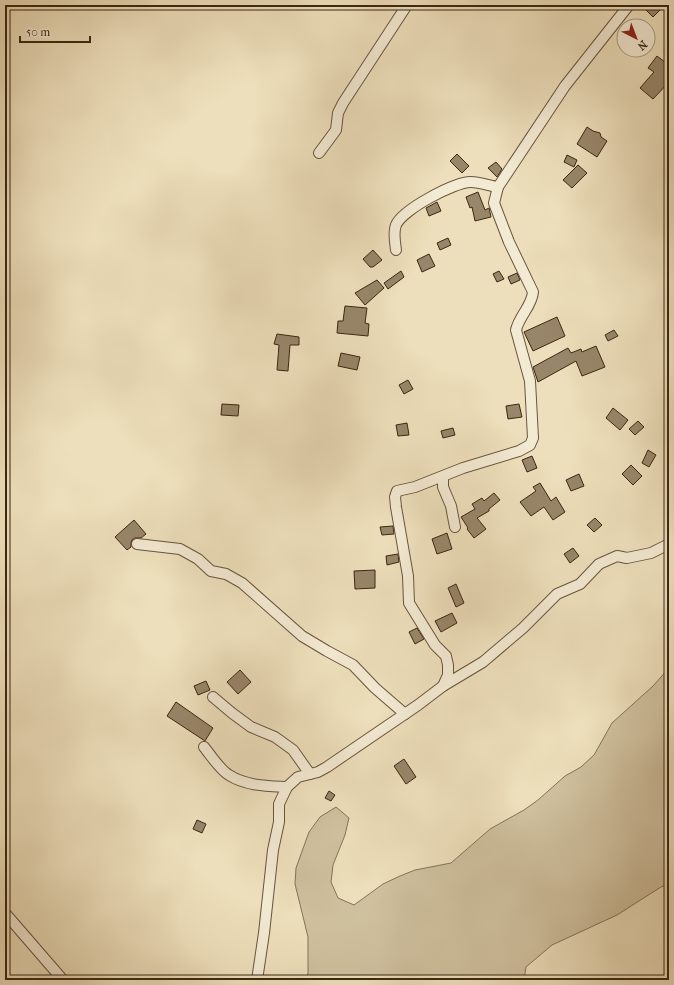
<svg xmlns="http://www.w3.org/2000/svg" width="674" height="985" viewBox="0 0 674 985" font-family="'IM FELL French Canon',serif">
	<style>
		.green { fill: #cfc09e; stroke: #857358 }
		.building { fill: #98866a; stroke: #3b2613 }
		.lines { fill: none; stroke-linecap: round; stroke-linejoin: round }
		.minor-casing { stroke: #68543d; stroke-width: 12 }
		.minor { stroke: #f3ead3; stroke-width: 10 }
	</style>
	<rect width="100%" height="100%" fill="#eddfbb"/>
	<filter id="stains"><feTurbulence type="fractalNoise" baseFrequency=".005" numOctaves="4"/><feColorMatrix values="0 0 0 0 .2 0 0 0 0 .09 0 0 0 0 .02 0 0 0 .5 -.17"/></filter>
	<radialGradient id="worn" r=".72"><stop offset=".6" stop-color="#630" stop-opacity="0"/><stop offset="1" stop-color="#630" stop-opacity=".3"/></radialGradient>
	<polygon class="green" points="669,668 669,884 661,887 617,915 552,945 526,967 524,980 306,980 308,973 308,937 295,884 296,868 309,832 320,817 336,807 349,818 345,835 333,865 331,882 338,898 354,905 383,884 400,876 415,870 451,863 490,829 524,810 538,800 565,776 581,767 594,755 612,723 653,686"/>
	<g class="building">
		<polygon points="641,5 665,5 653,17"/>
		<polygon points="657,56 669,65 669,82 653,99 640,88 654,72 648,68"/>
		<polygon points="587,127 593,131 600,133 601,137 607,141 597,157 577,144"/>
		<polygon points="457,154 469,166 462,173 450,161"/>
		<polygon points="567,155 577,160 574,167 564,162"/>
		<polygon points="496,162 502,169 497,177 488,168"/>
		<polygon points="578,165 587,173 572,188 563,180"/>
		<polygon points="478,192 485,210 489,208 491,217 475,221 472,207 470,208 466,197"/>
		<polygon points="437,202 441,211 429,216 426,208"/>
		<polygon points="448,238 451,245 440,250 437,243"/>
		<polygon points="373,250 382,260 373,267 370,267 363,259"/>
		<polygon points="429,254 435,266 422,272 417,260"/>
		<polygon points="401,271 404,277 388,289 384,283"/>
		<polygon points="499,271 504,279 497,282 493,274"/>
		<polygon points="517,273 520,280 511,284 508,277"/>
		<polygon points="377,280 384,288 365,305 355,293"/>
		<polygon points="345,306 367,308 365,323 369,324 368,336 337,333 338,321 343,321"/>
		<polygon points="557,317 565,336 533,351 524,332"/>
		<polygon points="614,330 618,336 608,341 605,335"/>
		<polygon points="277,334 299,337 299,345 290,345 288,371 277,370 279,345 274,344"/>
		<polygon points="596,346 605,367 582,376 576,361 538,382 533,367 568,348 571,353 581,349 582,352"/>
		<polygon points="341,353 360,357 357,370 338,366"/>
		<polygon points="408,380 413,389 404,394 399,385"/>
		<polygon points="222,404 239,405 238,416 221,415"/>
		<polygon points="519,404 522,417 508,419 506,406"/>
		<polygon points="613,408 628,420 620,430 606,418"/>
		<polygon points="638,421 644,427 635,435 629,429"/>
		<polygon points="407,423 409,435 398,436 396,425"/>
		<polygon points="453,428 455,435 443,438 441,431"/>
		<polygon points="648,450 656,455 649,467 642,463"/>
		<polygon points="532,456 537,468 527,472 522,460"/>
		<polygon points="631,465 642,476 633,485 622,474"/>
		<polygon points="579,474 584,486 571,491 566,480"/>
		<polygon points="540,483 551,501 556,497 565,512 553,520 544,507 531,516 520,502 536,491 533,487"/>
		<polygon points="494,493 500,500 489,509 489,511 477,518 486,529 474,538 467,529 468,528 461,517 475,509 472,504 482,498 484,501"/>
		<polygon points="595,518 602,525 594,532 587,525"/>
		<polygon points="134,520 146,534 141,538 135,538 132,540 131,543 131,547 127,550 115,537"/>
		<polygon points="393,526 394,534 382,535 380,527"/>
		<polygon points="447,533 452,549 437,554 432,539"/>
		<polygon points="573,548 579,556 570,563 564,554"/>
		<polygon points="398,554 399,562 387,565 386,556"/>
		<polygon points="375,570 375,588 355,589 354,571"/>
		<polygon points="456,584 464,603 456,607 448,588"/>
		<polygon points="452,613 457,623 441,632 435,621"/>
		<polygon points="417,628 424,639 415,644 409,632"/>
		<polygon points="240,670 251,682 238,694 227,682"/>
		<polygon points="206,681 210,690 198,695 194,686"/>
		<polygon points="176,702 213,728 205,741 167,716"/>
		<polygon points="404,759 416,777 406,784 394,766"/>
		<polygon points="329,791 335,795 331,801 325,798"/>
		<polygon points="197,820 206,824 202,833 193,829"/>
	</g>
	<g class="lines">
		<g class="minor-casing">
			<g id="minor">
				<polyline points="319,153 336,130 338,113 343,103 407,5"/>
				<path d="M 396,250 C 395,243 393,232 396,225 C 402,210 454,182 471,182 C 480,182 490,186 498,187 L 565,86 L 629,5"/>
				<polyline points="443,477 443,487 451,506 455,527"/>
				<polyline points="137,544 180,549 198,559 211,571 226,574 242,583 302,636 327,651 353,665 375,688 405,714"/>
				<path d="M 443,686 L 448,675 L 448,665 L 446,656 L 435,645 L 409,603 L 408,576 L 396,507 L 395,497 L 397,491 L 415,487 L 463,468 L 519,451 L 530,445 L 533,438 L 530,381 L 516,330 C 519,316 532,306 533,292 L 509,242 L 494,203 L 498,187"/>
				<polyline points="213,697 232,713 251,727 275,737 293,750 310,774"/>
				<path d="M 204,747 C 210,754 220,770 229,775 C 246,786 268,786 287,787"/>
				<polyline points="5,913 63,980"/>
				<polyline points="257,980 264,933 273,850 279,822 279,804 287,787 298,777 318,772 327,767 418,705 443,686 483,662 523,628 557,594 580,584 599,564 617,556 627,558 651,553 669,544"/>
			</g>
		</g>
		<use href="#minor" class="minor"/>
	</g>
	<rect width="674" height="985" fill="none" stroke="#eddfbb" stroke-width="20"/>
	<rect x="6" y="6" width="662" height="973" fill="none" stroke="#3b2613" stroke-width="2"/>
	<rect x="10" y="10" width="654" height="965" fill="none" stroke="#3b2613"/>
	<g transform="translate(636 38) rotate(138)"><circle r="19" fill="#f3ead3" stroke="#a99c86"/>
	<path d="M0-3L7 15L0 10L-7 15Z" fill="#8f2418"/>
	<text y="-6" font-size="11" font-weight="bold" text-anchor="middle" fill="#3b2613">N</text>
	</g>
	<path d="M20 36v6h70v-6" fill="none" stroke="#3b2613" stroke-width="2"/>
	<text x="26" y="36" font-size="12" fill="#3b2613" stroke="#f3ead3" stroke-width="3" paint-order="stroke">50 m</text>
	<rect width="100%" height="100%" filter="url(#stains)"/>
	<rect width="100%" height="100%" fill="url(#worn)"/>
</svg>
